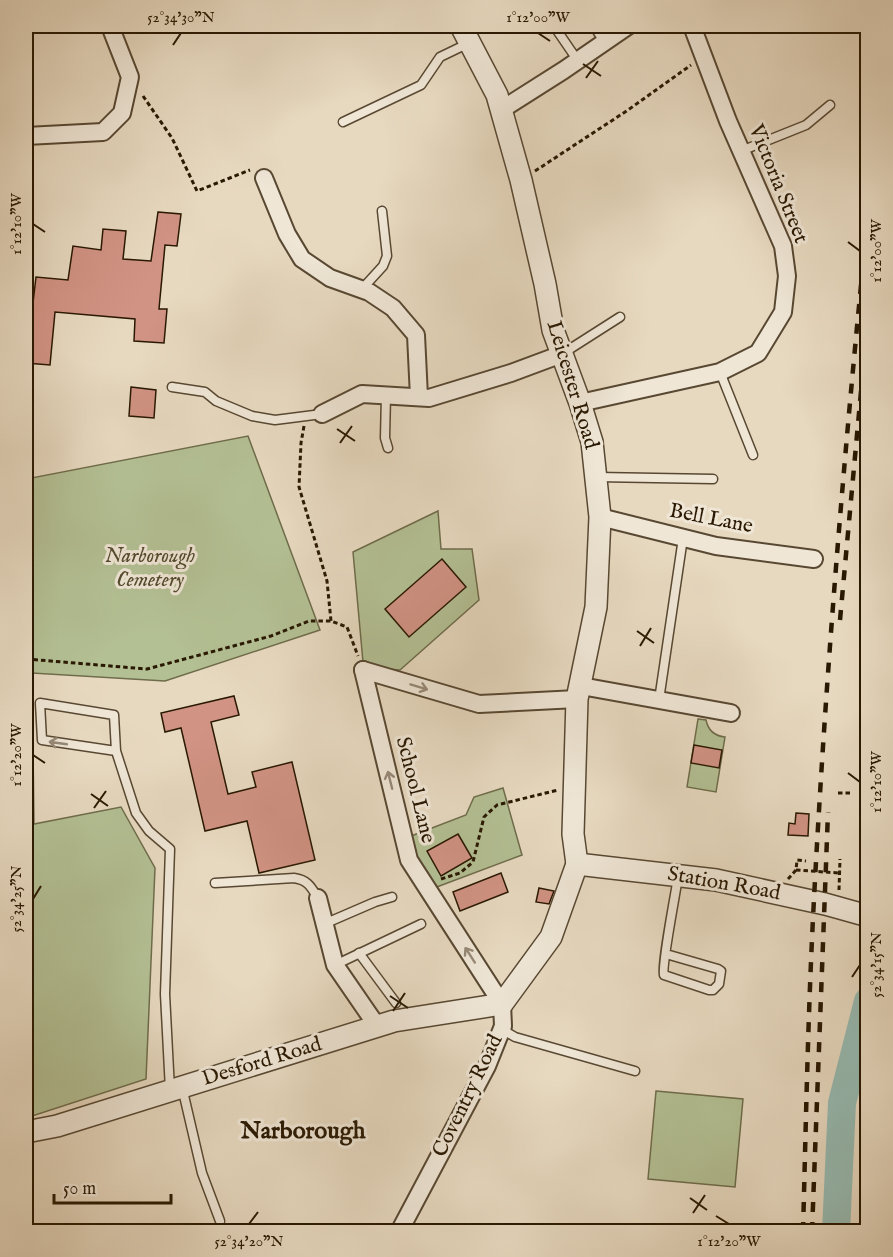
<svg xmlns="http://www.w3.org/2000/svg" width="893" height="1257" viewBox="0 0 893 1257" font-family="'IM FELL English',serif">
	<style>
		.green { fill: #b3c094; stroke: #6e6c4b; stroke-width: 1.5 }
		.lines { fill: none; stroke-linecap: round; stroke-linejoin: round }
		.river { stroke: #97bab1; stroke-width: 28 }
		.building { fill: #d19384; stroke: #291802; stroke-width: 1.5 }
		.service-casing { stroke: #584832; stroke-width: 11 }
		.minor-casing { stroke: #584832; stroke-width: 20 }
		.tertiary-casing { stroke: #584832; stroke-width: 24 }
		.path { stroke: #291802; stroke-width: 3; stroke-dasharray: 4.5 3; stroke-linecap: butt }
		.service { stroke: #efe6d6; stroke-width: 8 }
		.minor { stroke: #efe6d6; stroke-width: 16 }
		.tertiary { stroke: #efe6d6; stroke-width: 21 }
		.rail { stroke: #291802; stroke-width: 4.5; stroke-dasharray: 10 10; stroke-linecap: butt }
		.path-bridge { stroke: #291802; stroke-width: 3; stroke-dasharray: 4.5 3; stroke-linecap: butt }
		.oneway { stroke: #968977 }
		.ticks { fill: none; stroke: #291802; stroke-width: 2 }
		.labels { text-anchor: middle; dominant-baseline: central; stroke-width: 6; stroke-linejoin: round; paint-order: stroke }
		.street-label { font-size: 21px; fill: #291802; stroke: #efe6d6 }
		.park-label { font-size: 21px; font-style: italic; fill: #524a2e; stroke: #efe6d6 }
		.quarter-label { font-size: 24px; font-weight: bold; fill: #291802; stroke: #efe6d6 }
		.neatline { fill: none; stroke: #291802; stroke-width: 2 }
		.ticks-label { font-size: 15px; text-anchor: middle; fill: #291802 }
	</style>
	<rect width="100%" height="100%" fill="#e7d9c0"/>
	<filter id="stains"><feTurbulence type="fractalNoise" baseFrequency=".00333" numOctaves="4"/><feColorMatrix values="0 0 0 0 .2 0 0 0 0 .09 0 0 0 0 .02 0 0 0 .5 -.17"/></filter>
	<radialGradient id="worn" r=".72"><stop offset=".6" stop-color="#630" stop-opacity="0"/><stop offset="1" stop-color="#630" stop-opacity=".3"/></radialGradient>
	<g class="green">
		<polygon points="248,436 320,630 165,681 32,673 34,824 121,807 155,868 146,1079 26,1118 26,479"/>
		<polygon points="438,511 441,549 472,549 479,600 400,670 373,668 363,662 353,552"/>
		<path d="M 698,719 L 706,720 C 708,730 715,736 725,737 L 716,792 L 687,787 Z"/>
		<polygon points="503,788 522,855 434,888 406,838 466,815 474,797"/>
		<polygon points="656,1091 743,1099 735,1187 648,1179"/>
	</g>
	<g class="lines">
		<polyline class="river" points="836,1232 842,1103 868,1001"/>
	</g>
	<g class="building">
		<polygon points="158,212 181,214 177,246 165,245 159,309 167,309 164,343 134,341 135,319 55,312 50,365 26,363 36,277 68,280 73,246 101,250 103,229 126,231 123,259 151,261"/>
		<polygon points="131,387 156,390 154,418 129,416"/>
		<polygon points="442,559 466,587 409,637 385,609"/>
		<polygon points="234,696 239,715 211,722 228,794 256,787 252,772 292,762 315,860 259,873 247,821 205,831 181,728 165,732 161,713"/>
		<polygon points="694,745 722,750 719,768 691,763"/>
		<polygon points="796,813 809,814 808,836 788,835 789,823 795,824"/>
		<polygon points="458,834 472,858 441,876 427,851"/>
		<polygon points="501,873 508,892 460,911 453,892"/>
		<polygon points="539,888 554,891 549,904 536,902"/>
	</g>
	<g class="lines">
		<g class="service-casing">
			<g id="service">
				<polyline points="554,26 578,61"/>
				<polyline points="594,26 604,42"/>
				<polyline points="343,122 421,85 440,57 469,43"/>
				<polyline points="741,151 806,125 830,105"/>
				<polyline points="362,289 383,266 387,256 382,211"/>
				<polyline points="562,354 620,317"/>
				<polyline points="720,372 753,455"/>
				<polyline points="172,387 205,392 216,401 252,416 275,420 322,414"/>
				<polyline points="386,395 385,438 388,448"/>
				<polyline points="597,477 713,479"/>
				<polyline points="659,700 683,538"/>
				<polyline points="116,751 42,740 40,703 114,715 116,751 136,813 149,831 170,849 165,994 170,1090"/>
				<path d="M 215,883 L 294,878 C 308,880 311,887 318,898"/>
				<polyline points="324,924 375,902 392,897"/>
				<polyline points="359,953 396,1003"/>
				<path d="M 666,954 L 718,969 L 721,971 L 719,984 L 713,990 L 709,990 L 664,975 C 661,968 676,891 678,877"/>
				<polyline points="335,965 421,924"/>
				<polyline points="503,1026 508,1033 515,1037 635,1071"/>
				<polyline points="182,1087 202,1173 220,1221"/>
			</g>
		</g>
		<g class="minor-casing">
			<g id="minor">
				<polyline points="501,110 564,70 628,26"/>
				<polyline points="26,136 103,132 122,113 130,77 110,26"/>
				<polyline points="264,178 287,234 302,259 330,278 369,292 393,308 416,335 419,397"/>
				<polyline points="580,403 720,372 758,353 783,312 787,276 783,246 728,121 692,26"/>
				<polyline points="322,414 362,394 429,398 511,373 562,354"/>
				<polyline points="600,517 716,546 814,559"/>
				<polyline points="363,670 409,860 502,1004 503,1026 487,1066 399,1232"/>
				<polyline points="363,670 479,704 577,699"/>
				<polyline points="581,686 731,713"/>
				<polyline points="318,898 335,965 377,1026"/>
			</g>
		</g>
		<g class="tertiary-casing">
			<g id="tertiary">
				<polyline points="461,26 497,95 521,180 545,284 553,330 580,403 592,442 600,517 596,607 577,699 573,834 577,864"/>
				<polyline points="577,864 716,880 825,904 868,916"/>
				<polyline points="26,1132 57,1126 394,1021 502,1004 551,937 577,864"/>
			</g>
		</g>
		<g class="path">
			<polyline points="143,96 172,138 197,191 250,170"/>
			<polyline points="535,171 628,110 691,65"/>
			<polyline points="304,426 301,443 299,487 327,581 331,621"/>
			<polyline points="26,659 147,669 271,636 309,621 331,621 347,627 358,656"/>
			<polyline points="838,793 851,793"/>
			<polyline points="441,879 460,873 473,862 484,817 497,805 558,790"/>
			<polyline points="788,879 796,870 797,860 806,861"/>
			<polyline points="839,890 840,859"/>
		</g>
		<use href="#service" class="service"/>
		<use href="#minor" class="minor"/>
		<use href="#tertiary" class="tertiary"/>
		<g class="rail">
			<polyline points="840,620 868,315"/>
			<path d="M 803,1232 C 806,1121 808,1010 814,899 C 826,670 845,442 868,215"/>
			<polyline points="812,1232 828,812"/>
		</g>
		<polyline class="path-bridge" points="796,870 839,873"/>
	</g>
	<defs><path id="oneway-shaft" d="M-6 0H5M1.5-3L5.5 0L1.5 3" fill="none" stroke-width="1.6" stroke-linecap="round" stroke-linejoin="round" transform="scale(1.5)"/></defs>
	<g class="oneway">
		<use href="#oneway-shaft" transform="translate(419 687) rotate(17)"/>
		<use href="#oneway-shaft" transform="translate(58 743) rotate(-172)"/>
		<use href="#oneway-shaft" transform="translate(390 780) rotate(-104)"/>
		<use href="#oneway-shaft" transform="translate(470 955) rotate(-123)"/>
	</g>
	<path class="ticks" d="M 538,33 L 550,41M 173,45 L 181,33M 583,64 L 601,76M 586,78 L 598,61M 33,224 L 45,232M 848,242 L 860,251M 337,429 L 355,441M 340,443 L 352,426M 637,631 L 654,643M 640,646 L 651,628M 33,755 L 45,763M 848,773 L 860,782M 91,794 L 108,806M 94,808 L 106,791M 33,899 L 41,886M 852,977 L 860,965M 390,996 L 408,1008M 393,1011 L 405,993M 690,1198 L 707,1210M 693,1213 L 705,1195M 716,1216 L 729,1224M 249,1224 L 258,1212"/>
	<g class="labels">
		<g class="street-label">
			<text transform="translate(778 184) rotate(68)">Victoria Street</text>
			<text transform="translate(572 385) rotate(73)">Leicester Road</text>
			<text transform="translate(711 519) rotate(11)">Bell Lane</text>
			<text transform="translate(415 790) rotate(76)">School Lane</text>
			<text transform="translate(724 884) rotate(10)">Station Road</text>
			<text transform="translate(262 1062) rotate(-17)">Desford Road</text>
			<text transform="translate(468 1096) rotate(-64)">Coventry Road</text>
		</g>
		<g class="park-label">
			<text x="150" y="556">Narborough<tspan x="150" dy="24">Cemetery</tspan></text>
		</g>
		<g class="quarter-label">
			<text x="303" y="1131">Narborough</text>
		</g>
	</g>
	<rect width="893" height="1257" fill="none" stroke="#e7d9c0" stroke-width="66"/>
	<path d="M54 1194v9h117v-9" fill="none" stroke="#291802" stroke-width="3"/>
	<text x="63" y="1194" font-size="18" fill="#291802" stroke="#efe6d6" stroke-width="4.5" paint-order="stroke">50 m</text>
	<rect x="33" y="33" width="827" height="1191" class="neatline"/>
	<g class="ticks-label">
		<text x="181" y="22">52°34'30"N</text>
		<text x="538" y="22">1°12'00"W</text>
		<text transform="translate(16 224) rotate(-90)" y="5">1°12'10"W</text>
		<text transform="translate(876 251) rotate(-90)" y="5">1°12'00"W</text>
		<text transform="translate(16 755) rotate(-90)" y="5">1°12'20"W</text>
		<text transform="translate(876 782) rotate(-90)" y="5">1°12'10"W</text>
		<text transform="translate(16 899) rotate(-90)" y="5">52°34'25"N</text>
		<text transform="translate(876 965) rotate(-90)" y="5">52°34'15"N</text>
		<text x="249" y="1246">52°34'20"N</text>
		<text x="729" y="1246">1°12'20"W</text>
	</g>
	<rect width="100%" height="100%" filter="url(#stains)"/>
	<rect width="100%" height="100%" fill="url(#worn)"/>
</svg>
